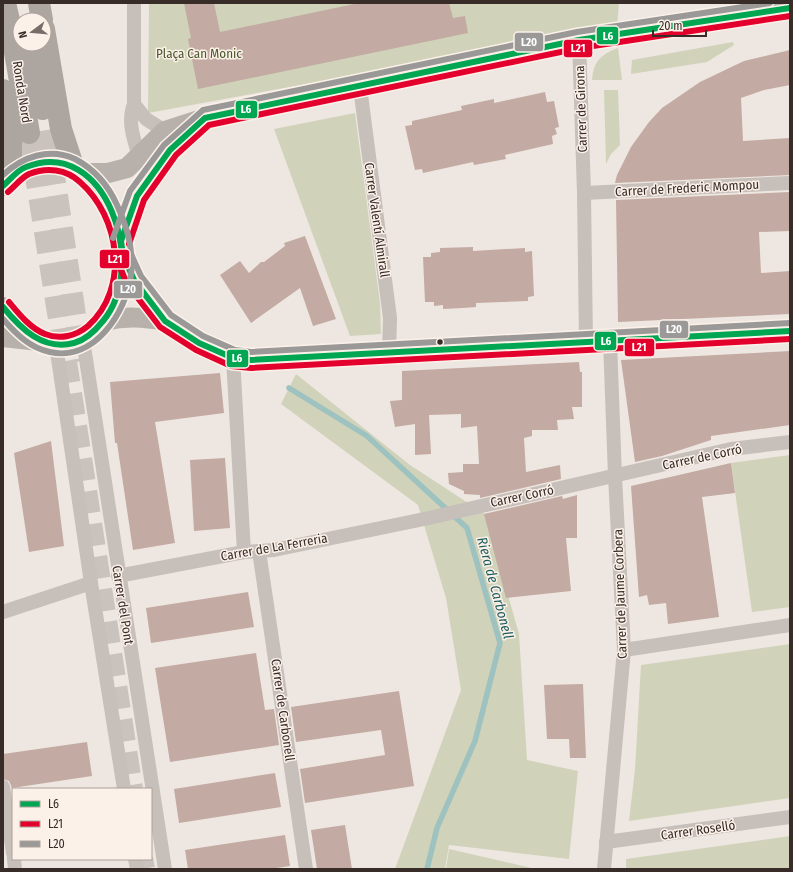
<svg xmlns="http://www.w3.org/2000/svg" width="793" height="872" viewBox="0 0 793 872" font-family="'Fira Sans Condensed',sans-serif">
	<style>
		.green { fill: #d0d3ba }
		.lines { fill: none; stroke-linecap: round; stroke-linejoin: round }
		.stream { stroke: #9dc2bf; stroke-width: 5.5 }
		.building { fill: #c3aaa2 }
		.highway-tunnel { stroke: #cac2bc; stroke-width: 22; stroke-dasharray: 22 11; stroke-linecap: butt }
		.street { stroke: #c7bfba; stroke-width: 14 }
		.secondary { stroke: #b8b0ab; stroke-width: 20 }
		.highway { stroke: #ada6a0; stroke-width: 22 }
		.bus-1-casing { stroke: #fbf1e9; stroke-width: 9 }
		.bus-2-casing { stroke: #fbf1e9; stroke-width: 9 }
		.bus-3-casing { stroke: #fbf1e9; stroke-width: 9 }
		.bus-1 { stroke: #00a651; stroke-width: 6 }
		.bus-2 { stroke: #e4002c; stroke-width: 6 }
		.bus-3 { stroke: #9b9898; stroke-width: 6 }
		.bus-dot { fill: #382c28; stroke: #fbf1e9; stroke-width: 1.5 }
		.labels { text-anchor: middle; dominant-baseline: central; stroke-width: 3; stroke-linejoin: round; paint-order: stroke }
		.park-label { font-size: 13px; fill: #4a582b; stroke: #fbf1e9 }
		.street-label { font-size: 13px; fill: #382c28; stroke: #fbf1e9 }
		.water-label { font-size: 14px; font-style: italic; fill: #1c5c5c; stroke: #fbf1e9 }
		.line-badge { stroke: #fbf1e9; stroke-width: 1.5 }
		.badge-label { font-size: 11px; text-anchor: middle; font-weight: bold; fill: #fff }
	</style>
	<rect width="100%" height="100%" fill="#eee7e1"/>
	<g class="green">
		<polygon points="149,3 619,3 617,27 148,113"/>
		<polygon points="733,42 734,45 707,62 631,74 632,60"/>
		<path d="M 618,48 L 622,80 L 592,80 C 593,62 601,54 618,48 Z"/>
		<polygon points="604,90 618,90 620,145 611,154 606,164"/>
		<polygon points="355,113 380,303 381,334 350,336 274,129"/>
		<polygon points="296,374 410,465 485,514 519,634 527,760 578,771 569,859 449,845 445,869 395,869 461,690 446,598 418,505 281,404"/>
		<polygon points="790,455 790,607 752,612 731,463"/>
		<polygon points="790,644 790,798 629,821 635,769 641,665"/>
		<polygon points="790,836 790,869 626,869 626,859"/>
		<polygon points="449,849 536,869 446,869"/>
	</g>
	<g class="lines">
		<polyline class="stream" points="289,388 367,436 467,528 500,643 475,741 437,828 427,869"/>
	</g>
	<g class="building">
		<polygon points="184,3 214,3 220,32 359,3 449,3 453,18 465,16 468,33 198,89 188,39 191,38"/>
		<polygon points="790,50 790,85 764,90 741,98 743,141 790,138 790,175 615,183 617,175 631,147 649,122 662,108 700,82 744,61"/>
		<polygon points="545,92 547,102 554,101 559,127 555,128 557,134 552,136 553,144 505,155 506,159 474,165 473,162 423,173 422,169 415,170 405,126 412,125 412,121 462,110 461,106 494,99 494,103"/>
		<polygon points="790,192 790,231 759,232 761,273 790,271 790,314 618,322 616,200"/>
		<polygon points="305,236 336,319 313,326 300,288 251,323 220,275 240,261 249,273 261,262 264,262 285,246 284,243"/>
		<polygon points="473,247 473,251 525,248 525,252 532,251 534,296 528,297 528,301 476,303 476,307 463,308 443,309 443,305 434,306 434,302 425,302 423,257 431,257 431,253 440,252 440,248"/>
		<polygon points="790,351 790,425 711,436 711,440 662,456 635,462 621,360"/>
		<polygon points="579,362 580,372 582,372 582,407 572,407 574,419 557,420 558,430 532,430 532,436 524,438 526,472 560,465 561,479 480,498 480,495 464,494 464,491 449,484 448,473 463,472 463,464 479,464 477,426 461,428 461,414 429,415 431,454 415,455 415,424 395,427 390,401 402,400 402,371"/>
		<polygon points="220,373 224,413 155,422 175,543 133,550 117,443 115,443 110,382"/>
		<polygon points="51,441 64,546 29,552 14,453"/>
		<polygon points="225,458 230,528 194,531 190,460"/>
		<polygon points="731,463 735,493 702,497 719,617 668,624 666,603 649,605 647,595 639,597 631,486"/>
		<polygon points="577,495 577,538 566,538 571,591 506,598 484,514 562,496 563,499"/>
		<polygon points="248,592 254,627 151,643 146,608"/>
		<polygon points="256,653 265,710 274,709 279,745 170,762 155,668"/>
		<polygon points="583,684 586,758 570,758 569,739 547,739 544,685"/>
		<polygon points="399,691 414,786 305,803 300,769 385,755 381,730 296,742 291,707"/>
		<polygon points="87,742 92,776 12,788 9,781 3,779 3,754"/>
		<polygon points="275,773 281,807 179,823 174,789"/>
		<polygon points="345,825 352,869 317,869 311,830"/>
		<polygon points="285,835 290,866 270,869 188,869 185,850"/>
	</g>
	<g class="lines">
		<g class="highway-tunnel">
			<polyline points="47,130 82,361"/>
			<polyline points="29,133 70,387 132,789"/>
			<polyline points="142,859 144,869"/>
		</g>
		<g class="street">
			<path d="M 134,3 L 134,104 C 127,122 134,139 139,157"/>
			<polyline points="579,40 584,193 586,342"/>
			<polyline points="360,87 390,318 389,353"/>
			<polyline points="134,104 146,119 165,131"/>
			<polyline points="584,193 790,183"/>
			<polyline points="83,340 165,869"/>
			<polyline points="56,345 91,583 124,789"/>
			<polyline points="233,358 244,552"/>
			<polyline points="259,551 306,869"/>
			<polyline points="118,576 244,552 274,550 429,518 731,449 790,442"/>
			<polyline points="3,612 91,583"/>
			<polyline points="624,650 790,625"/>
			<polyline points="3,787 13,853"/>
			<polyline points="606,842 790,817"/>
			<polyline points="14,859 15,869"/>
			<polyline points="135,859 137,869"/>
			<polyline points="604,869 624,650 615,476 610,341"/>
		</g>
		<g class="secondary">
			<polyline points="84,173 108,173 127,168 165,131 205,118 579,40 790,8"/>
			<path d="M 3,186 C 10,180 18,171 26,167 C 82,141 120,208 123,255 C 125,280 117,307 100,325 C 92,333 85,340 73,343 C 43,352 20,328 3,307"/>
			<polyline points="121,241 137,196 170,150 201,122"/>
			<polyline points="123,255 134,280 165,321 199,343 233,358 251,360 790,331"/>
			<path d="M 104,321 C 126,316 143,317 165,321"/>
			<polyline points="3,337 39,341"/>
		</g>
		<g class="highway">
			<polyline points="5,3 11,29 29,133"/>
			<polyline points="39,3 42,20"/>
			<polyline points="44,29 61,129 73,166"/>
			<polyline points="30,44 43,109"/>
			<polyline points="3,90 11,136 11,179"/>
		</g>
		<g class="bus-1-casing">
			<g id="bus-1">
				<polyline points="790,8 579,40 205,118 170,150 137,196 121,241 123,255 134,280 165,321 199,343 233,358 251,360 790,331"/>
				<path d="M 3,186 C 10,180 17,170 26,167 C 106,135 149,266 103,321 C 95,331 86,340 74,343 C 43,351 21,329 3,307"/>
			</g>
		</g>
		<g class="bus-2-casing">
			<g id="bus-2">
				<path d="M 8,192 C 15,186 21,178 29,174 C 47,167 66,169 80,182 C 120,217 130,288 88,326 C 76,336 60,340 45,334 C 30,328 19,314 9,302"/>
				<polyline points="129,244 144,200 176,155 209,125 580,48 790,16"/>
				<polyline points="116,258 127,284 160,327 196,350 231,366 251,368 790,339"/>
			</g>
		</g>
		<g class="bus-3-casing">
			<g id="bus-3">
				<path d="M 3,175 C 22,157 49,147 75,159 C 94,169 108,185 117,205 C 127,226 134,251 131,275 C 126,313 94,362 50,352 C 30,348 16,334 3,319"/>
				<polyline points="113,238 130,191 164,145 203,110 577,32 770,3"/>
				<polyline points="130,252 141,276 171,315 203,336 235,350 251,352 790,323"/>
			</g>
		</g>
		<use href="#bus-1" class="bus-1"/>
		<use href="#bus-2" class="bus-2"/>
		<use href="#bus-3" class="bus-3"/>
	</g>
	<circle class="bus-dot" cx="440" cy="342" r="3.5"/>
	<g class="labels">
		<g class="park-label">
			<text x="199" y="53">Plaça Can Monic</text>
		</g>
		<g class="street-label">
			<text transform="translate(22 92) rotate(81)">Ronda Nord</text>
			<text transform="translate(581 109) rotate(-92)">Carrer de Girona</text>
			<text transform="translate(687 188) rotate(-3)">Carrer de Frederic Mompou</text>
			<text transform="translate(377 220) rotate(82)">Carrer Valentí Almirall</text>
			<text transform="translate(702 457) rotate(-12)">Carrer de Corró</text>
			<text transform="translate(522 496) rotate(-12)">Carrer Corró</text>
			<text transform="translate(274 547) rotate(-10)">Carrer de La Ferreria</text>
			<text transform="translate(620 594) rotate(-92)">Carrer de Jaume Corbera</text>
			<text transform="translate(123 605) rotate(81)">Carrer del Pont</text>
			<text transform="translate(283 710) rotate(82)">Carrer de Carbonell</text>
			<text transform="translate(698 830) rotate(-8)">Carrer Roselló</text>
		</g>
		<g class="water-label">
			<text transform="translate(495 588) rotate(75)">Riera de Carbonell</text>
		</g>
	</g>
	<g class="line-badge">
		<rect x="596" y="26" width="23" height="19" rx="4" fill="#00a651"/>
		<rect x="514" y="32" width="30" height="20" rx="4" fill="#9b9898"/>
		<rect x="563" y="39" width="30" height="19" rx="4" fill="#e4002c"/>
		<rect x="235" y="100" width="23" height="19" rx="4" fill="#00a651"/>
		<rect x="99" y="249" width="31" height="20" rx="4" fill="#e4002c"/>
		<rect x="113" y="280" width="30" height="19" rx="4" fill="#9b9898"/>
		<rect x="659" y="320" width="30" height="19" rx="4" fill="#9b9898"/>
		<rect x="594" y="331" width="23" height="20" rx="4" fill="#00a651"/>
		<rect x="624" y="338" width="31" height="19" rx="4" fill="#e4002c"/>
		<rect x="226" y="349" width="23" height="19" rx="4" fill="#00a651"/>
	</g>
	<g class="badge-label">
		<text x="608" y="40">L6</text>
		<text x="529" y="46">L20</text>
		<text x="578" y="52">L21</text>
		<text x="246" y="113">L6</text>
		<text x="115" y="263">L21</text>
		<text x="128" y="293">L20</text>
		<text x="674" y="333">L20</text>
		<text x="606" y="345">L6</text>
		<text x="639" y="351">L21</text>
		<text x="237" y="362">L6</text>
	</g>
	<rect width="793" height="872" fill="none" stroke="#382c28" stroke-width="8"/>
	<rect x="12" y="788" width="140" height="72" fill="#fbf1e9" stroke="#ada29c"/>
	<rect x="20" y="801" width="20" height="6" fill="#00a651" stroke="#ada29c"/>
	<text x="48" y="808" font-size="12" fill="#382c28">L6</text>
	<rect x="20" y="821" width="20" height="6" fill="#e4002c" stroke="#ada29c"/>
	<text x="48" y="828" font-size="12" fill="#382c28">L21</text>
	<rect x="20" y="841" width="20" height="6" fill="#9b9898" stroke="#ada29c"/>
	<text x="48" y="848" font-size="12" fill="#382c28">L20</text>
	<g transform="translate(32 32) rotate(254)"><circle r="19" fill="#fbf1e9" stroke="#ada29c"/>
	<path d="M0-3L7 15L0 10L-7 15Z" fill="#786d69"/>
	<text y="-6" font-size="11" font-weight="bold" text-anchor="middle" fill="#382c28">N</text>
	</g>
	<path d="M653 30v6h53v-6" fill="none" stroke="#382c28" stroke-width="2"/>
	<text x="659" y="30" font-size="12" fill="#382c28" stroke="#fbf1e9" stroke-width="3" paint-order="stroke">20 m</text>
</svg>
